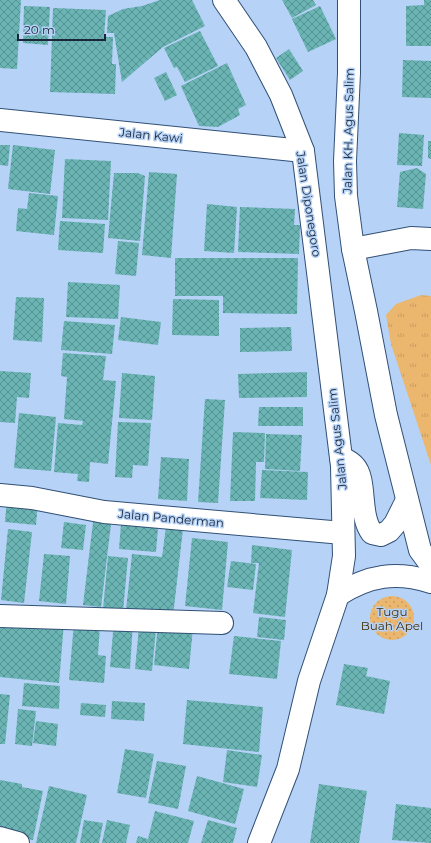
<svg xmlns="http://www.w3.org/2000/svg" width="431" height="843" viewBox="0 0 431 843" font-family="Montserrat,sans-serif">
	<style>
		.grass { fill: url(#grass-dots) }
		.park { fill: url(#park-tufts) }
		.building { fill: url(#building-cross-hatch) }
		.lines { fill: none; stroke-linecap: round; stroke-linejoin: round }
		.street-casing { stroke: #315076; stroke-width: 24 }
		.secondary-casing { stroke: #315076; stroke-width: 24 }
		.primary-casing { stroke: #315076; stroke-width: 24 }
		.street { stroke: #fff; stroke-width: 22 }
		.secondary { stroke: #fff; stroke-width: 22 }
		.primary { stroke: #fff; stroke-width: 22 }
		.labels { text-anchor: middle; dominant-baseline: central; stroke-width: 3; stroke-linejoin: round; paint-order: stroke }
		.street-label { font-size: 12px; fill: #192738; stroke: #b6d2f7 }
		.park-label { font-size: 12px; fill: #472e03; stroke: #b6d2f7 }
	</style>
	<defs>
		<pattern id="grass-dots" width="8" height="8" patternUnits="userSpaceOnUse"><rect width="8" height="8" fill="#ebb66d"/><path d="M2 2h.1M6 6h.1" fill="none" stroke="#c99c5f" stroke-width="1.8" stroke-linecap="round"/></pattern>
		<pattern id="park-tufts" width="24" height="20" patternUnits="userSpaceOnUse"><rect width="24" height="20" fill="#ebb66d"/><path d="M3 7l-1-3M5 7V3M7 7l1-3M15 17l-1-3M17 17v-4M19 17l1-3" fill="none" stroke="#c99c5f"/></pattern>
		<pattern id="building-cross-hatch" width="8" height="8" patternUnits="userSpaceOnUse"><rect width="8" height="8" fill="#6ab4b3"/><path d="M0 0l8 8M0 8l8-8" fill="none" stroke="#569293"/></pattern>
	</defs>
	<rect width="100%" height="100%" fill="#b6d2f7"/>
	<circle class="grass" cx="392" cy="618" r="22"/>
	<polygon class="park" points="421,295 431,296 431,465 391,344 386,315 396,304"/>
	<g class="building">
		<polygon points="0,0 21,0 17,69 0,68"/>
		<polygon points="160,0 192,0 205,26 163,47 122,82 114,33 107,33 108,16 123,9 142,6"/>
		<polygon points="282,0 313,0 316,5 292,18"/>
		<polygon points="424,0 431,0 431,46 406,46 406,6 424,5"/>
		<polygon points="24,6 50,7 48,45 23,43"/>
		<polygon points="320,6 336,39 308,52 292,19"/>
		<polygon points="53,8 106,10 104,37 113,37 112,64 116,64 115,94 50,92"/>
		<polygon points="200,31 218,66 185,82 177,67 174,68 164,48"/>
		<polygon points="289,49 303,71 290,80 276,58"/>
		<polygon points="403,60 431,61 431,98 402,97"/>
		<polygon points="227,63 246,105 238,109 240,115 218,127 199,126 181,86"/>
		<polygon points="166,72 177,95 165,101 154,78"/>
		<polygon points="399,133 424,135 422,166 397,165"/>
		<polygon points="428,141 431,141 431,159 428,158"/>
		<polygon points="0,145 10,145 8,166 0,165"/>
		<polygon points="13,145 55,150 50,194 8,189"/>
		<polygon points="65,159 111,161 108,220 62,218"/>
		<polygon points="417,168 426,174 423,209 397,207 400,172"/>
		<polygon points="149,172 177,174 171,258 142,255"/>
		<polygon points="114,173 138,173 145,176 140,241 108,238"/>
		<polygon points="29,193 58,196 54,235 16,231 18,208 27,209"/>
		<polygon points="207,204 237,207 234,253 204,251"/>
		<polygon points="240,207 295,209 294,225 300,225 299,254 238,252"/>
		<polygon points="60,221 105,224 103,253 58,250"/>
		<polygon points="118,241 139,243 136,276 115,274"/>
		<polygon points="175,258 298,258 297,314 223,313 223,296 175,296"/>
		<polygon points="68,282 120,285 118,319 66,317"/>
		<polygon points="16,297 44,298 42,342 13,340"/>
		<polygon points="173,299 219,300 219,336 172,335"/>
		<polygon points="121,317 161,322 158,345 118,340"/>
		<polygon points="64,321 115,325 112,354 61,350"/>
		<polygon points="291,327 292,351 240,352 240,328"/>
		<polygon points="63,353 106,356 103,380 116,381 108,464 90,462 89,482 77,481 78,474 54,472 58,423 82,425 83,421 64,419 67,377 61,376"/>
		<polygon points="0,371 31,373 29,398 17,397 15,423 0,422"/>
		<polygon points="307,372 307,397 239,398 238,374"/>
		<polygon points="122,373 155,376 152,420 119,418"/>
		<polygon points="205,399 225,400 218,503 198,502"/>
		<polygon points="259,407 303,407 303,426 258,426"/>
		<polygon points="19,413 56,417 51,471 14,468"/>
		<polygon points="118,422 151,423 148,466 133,465 132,478 115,477"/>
		<polygon points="233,432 265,433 264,462 256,462 255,501 230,501"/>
		<polygon points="266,434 302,435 300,471 265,469"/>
		<polygon points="161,457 189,459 187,501 158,499"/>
		<polygon points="262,470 308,472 307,500 260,498"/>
		<polygon points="7,498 38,501 36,525 5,522"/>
		<polygon points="94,514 112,516 101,607 83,605"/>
		<polygon points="64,522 86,525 83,550 61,548"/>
		<polygon points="121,524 158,528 156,552 119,549"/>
		<polygon points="166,527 183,529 173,616 126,610 132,554 162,557"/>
		<polygon points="8,529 32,532 24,603 1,600"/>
		<polygon points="192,538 228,542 222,610 185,606"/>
		<polygon points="252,545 292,550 285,617 253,613 259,563 251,563"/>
		<polygon points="44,554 70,556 66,604 39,601"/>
		<polygon points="108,556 128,558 123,611 103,609"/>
		<polygon points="231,561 256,564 253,590 227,587"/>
		<polygon points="0,617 64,622 59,683 0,677"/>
		<polygon points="259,617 286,620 284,640 257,637"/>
		<polygon points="114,621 133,623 130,669 110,667"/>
		<polygon points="74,623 100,626 98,655 106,656 104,683 69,680"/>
		<polygon points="158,625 193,628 189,669 154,665"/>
		<polygon points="139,627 156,629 152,671 135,669"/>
		<polygon points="234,636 281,641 277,679 229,674"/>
		<polygon points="344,664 368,668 366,676 390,681 384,714 336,705"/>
		<polygon points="24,683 60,686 59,709 22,706"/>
		<polygon points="0,694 10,695 5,744 0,744"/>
		<polygon points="187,700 263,707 259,752 183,744"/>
		<polygon points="112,701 145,703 144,721 111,719"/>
		<polygon points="81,703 106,705 105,717 80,715"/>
		<polygon points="18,709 36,711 32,746 15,744"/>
		<polygon points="36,721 58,724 56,746 33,743"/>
		<polygon points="125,749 154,754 146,798 117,793"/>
		<polygon points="227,750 262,755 257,787 223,782"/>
		<polygon points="157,761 186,766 178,809 148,803"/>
		<polygon points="197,776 244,789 235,824 188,811"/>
		<polygon points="0,780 22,784 22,787 43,791 33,840 0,834"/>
		<polygon points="319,784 367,791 359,843 310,843"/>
		<polygon points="49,786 87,795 76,843 36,843"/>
		<polygon points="396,804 431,808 431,843 392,840"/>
		<polygon points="155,811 194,821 188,843 136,843 138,836 148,839"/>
		<polygon points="84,820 103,823 99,843 80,843"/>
		<polygon points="107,820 130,825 126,843 102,843"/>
		<polygon points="208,820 237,828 233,843 201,843"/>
	</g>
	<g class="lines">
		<g class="street-casing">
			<g id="street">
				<polyline points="0,120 303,151"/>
				<polyline points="353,249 411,238 431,239"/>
				<polyline points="0,495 32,498 104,512 343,533"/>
				<polyline points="0,616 222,623"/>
				<polyline points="0,838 18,843"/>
			</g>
		</g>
		<g class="secondary-casing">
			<polyline id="secondary" points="349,0 349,73 345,161 346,196 353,249 366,311 386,415 420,550 431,565"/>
		</g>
		<g class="primary-casing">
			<g id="primary">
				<polyline points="224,0 256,47 281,95 303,151 342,466 344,556 338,595 309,681 288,769 259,843"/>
				<path d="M 341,457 C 345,460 351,462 354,466 C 367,480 358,514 372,533 L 381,535 L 389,531 L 395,524 L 407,500"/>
				<path d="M 338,595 C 369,575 396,571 431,582"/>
			</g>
		</g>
		<use href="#street" class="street"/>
		<use href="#secondary" class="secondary"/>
		<use href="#primary" class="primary"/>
	</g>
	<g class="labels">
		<g class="street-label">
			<text transform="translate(348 131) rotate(-89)">Jalan KH. Agus Salim</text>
			<text transform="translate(151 135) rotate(6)">Jalan Kawi</text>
			<text transform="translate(309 204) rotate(81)">Jalan Diponegoro</text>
			<text transform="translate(337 439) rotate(-96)">Jalan Agus Salim</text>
			<text transform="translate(171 518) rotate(5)">Jalan Panderman</text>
		</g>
		<g class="park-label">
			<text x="392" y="611">Tugu<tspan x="392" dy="14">Buah Apel</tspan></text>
		</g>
	</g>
	<path d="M18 34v6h87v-6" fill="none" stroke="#192738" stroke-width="2"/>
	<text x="24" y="34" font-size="12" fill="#192738" stroke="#b6d2f7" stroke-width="3" paint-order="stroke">20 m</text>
</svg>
